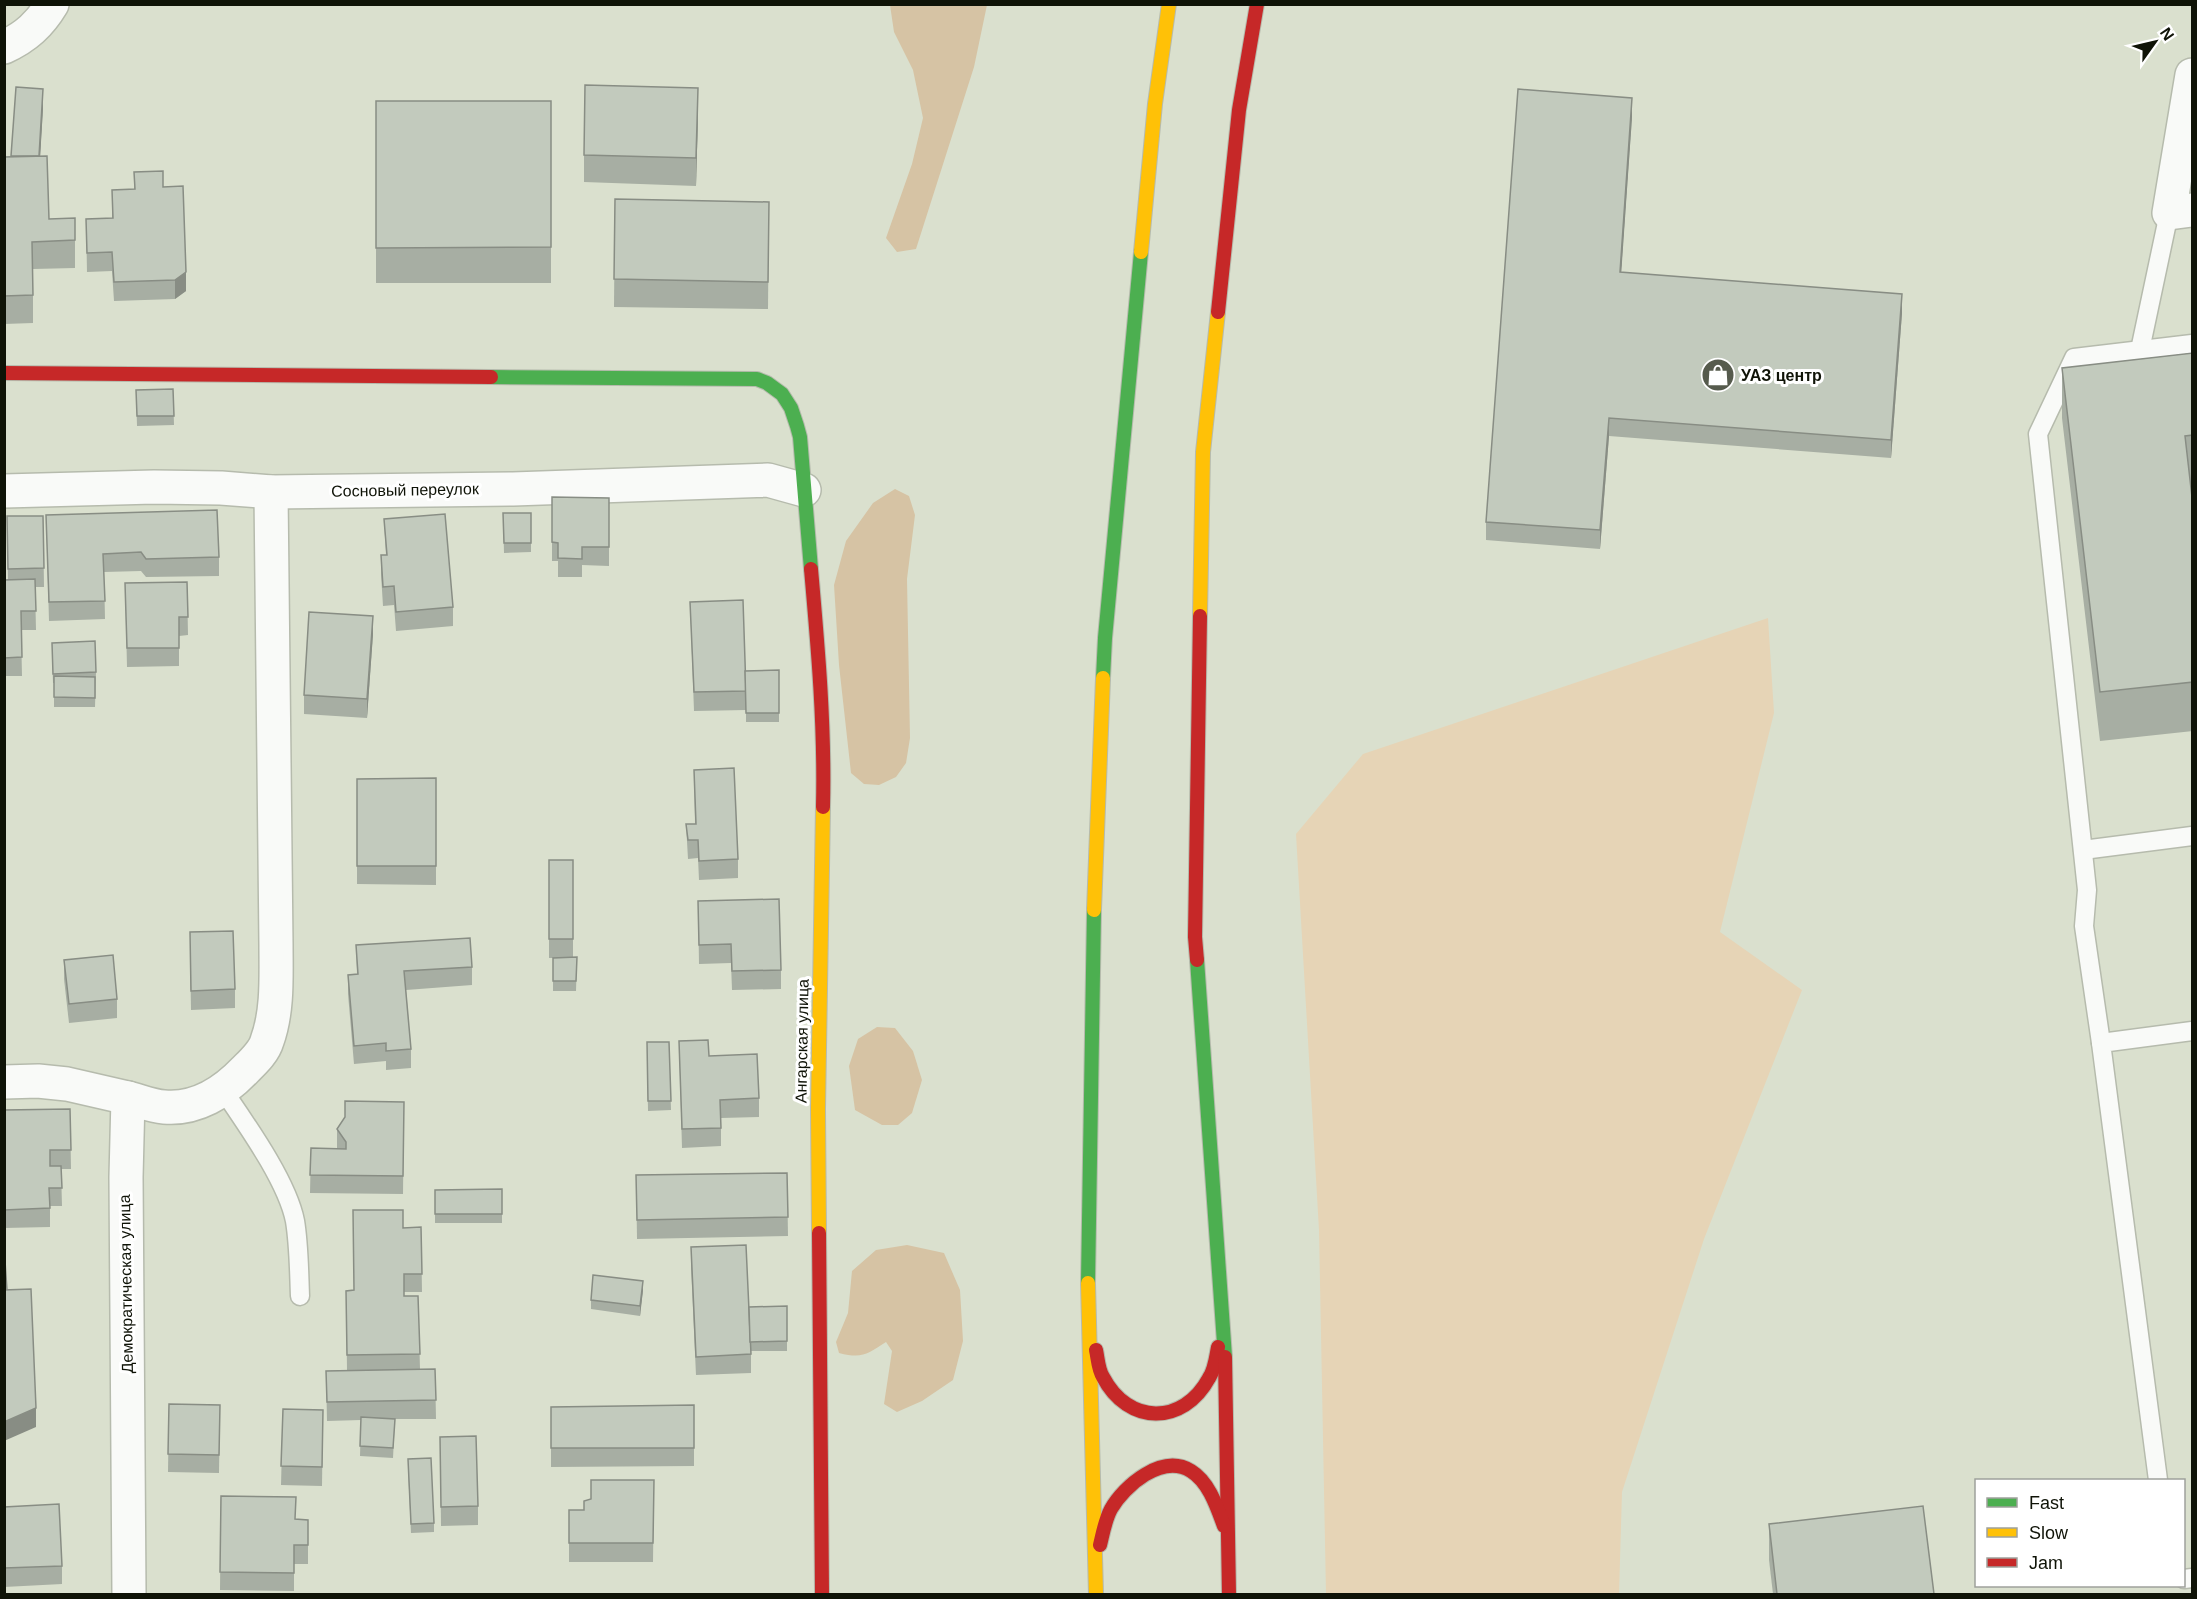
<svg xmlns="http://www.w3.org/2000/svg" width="2197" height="1599" viewBox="0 0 2197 1599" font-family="Arial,sans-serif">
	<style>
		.green { fill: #e6d4b6 }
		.forest { fill: #d6c3a4 }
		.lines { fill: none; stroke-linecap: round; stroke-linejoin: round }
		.lane-casing { stroke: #b6bbad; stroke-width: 21 }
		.street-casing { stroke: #b6bbad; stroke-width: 36 }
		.fast-casing { stroke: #b6bbad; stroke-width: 16 }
		.slow-casing { stroke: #b6bbad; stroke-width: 16 }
		.jam-casing { stroke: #b6bbad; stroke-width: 16 }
		.lane { stroke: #f9faf8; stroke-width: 18 }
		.street { stroke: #f9faf8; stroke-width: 33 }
		.fast { stroke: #4caf50; stroke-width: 14 }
		.slow { stroke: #ffc107; stroke-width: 14 }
		.jam { stroke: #c62828; stroke-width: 14 }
		.wall { fill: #a7aea3 }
		.shaded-wall { fill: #888d84 }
		.building { fill: #c2cabd; stroke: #888d84; stroke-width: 1.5 }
		.labels { text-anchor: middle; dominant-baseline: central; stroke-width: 6; stroke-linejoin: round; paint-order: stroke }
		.poi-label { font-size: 16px; font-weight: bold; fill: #0f1307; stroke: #fff; text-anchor: start }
		.street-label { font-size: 16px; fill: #0f1307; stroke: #fff }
	</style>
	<rect width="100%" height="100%" fill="#dae0ce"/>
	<polygon class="green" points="1768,618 1774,713 1720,932 1802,990 1704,1239 1622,1492 1619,1594 1326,1594 1319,1230 1296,834 1363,754"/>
	<g class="forest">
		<polygon points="890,5 987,5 974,67 916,249 897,252 886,238 912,164 923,118 913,70 894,32"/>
		<polygon points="895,489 909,496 915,515 907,579 910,738 906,763 896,777 879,785 864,784 851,773 839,665 834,585 846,541 873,503"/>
		<polygon points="877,1027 895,1028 913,1051 922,1080 912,1113 898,1125 882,1125 855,1110 849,1066 858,1039"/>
		<path d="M 907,1245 L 944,1253 L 960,1290 L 963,1341 L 953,1380 L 922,1401 L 897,1412 L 884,1404 L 892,1351 L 886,1342 C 867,1354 863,1359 839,1353 L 836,1342 L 848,1313 L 852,1271 L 876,1250 Z"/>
	</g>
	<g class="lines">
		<g class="lane-casing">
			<g id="lane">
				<polyline points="2140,350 2169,213"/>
				<polyline points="2083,850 2192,836"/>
				<polyline points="2101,1043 2084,926 2087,890 2038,434 2074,358 2192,344"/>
				<path d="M 223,1090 C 246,1124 287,1181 295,1221 C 299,1245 299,1271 300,1296"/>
				<polyline points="2158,1480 2101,1043 2192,1031"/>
				<polyline points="2184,1579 2192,1578"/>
			</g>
		</g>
		<g class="street-casing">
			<g id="street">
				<path d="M 4,47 C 26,37 40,24 52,4"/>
				<polyline points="2192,75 2169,213 2192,210"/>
				<polyline points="4,491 154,487 221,488 271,492 513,489 768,480 804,490"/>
				<polyline points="4,1082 38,1081 67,1084 128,1098 126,1177 129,1594"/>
				<path d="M 128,1098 C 140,1101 152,1106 164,1107 C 196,1110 224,1092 245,1070 C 253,1062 264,1052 267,1041 C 278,1011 276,976 276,945 L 271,492"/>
			</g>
		</g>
		<g class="fast-casing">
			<g id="fast">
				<polyline points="491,377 757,379 767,383 782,394 791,408 797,426 800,437 811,569"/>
				<polyline points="1103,678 1105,638 1141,252"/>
				<polyline points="1197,960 1225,1357"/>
				<polyline points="1088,1283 1094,910"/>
			</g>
		</g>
		<g class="slow-casing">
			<g id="slow">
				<polyline points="1141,252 1155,104 1169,4"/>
				<polyline points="1200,616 1203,452 1218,312"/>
				<polyline points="1094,910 1103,678"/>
				<polyline points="819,1233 818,1109 823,807"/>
				<polyline points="1088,1283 1096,1594"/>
			</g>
		</g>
		<g class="jam-casing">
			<g id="jam">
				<polyline points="1218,312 1239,110 1257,4"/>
				<polyline points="4,373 491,377"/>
				<path d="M 811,569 C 818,648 825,727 823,807"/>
				<polyline points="1197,960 1195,937 1200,616"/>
				<polyline points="819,1233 822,1594"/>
				<path d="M 1096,1350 C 1098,1359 1098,1369 1103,1377 C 1128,1425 1183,1426 1209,1378 C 1215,1369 1216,1357 1218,1347"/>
				<polyline points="1225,1357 1229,1594"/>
				<path d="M 1100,1545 C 1103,1533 1105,1520 1111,1509 C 1124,1486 1162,1453 1191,1471 C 1209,1482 1217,1507 1224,1526"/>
			</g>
		</g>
		<use href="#lane" class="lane"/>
		<use href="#street" class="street"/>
		<use href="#fast" class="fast"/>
		<use href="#slow" class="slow"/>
		<use href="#jam" class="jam"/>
	</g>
	<g class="wall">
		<polygon points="16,87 43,108 40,156 49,219 75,240 75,268 33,269 33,323 4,324 4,157 11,157"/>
		<rect x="376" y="101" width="175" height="182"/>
		<polygon points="698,115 696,186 584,182 584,155"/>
		<polygon points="1632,117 1621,272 1902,313 1891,458 1609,436 1600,549 1486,540 1486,522"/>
		<polygon points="134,172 163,187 186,291 175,299 114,301 112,271 87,272 86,219 112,218 112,190 134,189"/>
		<polygon points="615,199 769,202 768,309 614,307"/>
		<polygon points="2193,353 2193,485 2190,485 2193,506 2193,731 2100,741 2062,418 2062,368"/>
		<polygon points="173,389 174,425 137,426 136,390"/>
		<polygon points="552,497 609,498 609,566 582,565 582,577 558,577 558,561 552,561"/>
		<polygon points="503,513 531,513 531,552 504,553"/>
		<polygon points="46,515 219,557 219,576 146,577 141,571 104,572 105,619 49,621"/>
		<polygon points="43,516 44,587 35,587 36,630 21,630 22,676 4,676 4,580 8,580 7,535"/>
		<polygon points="384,519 453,607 453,626 396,631 394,605 383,606 381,574 381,555 386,555"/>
		<polygon points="187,582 188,635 179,636 179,666 127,667 125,583"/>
		<polygon points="690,602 745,671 779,670 779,722 746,722 746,710 694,711"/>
		<polygon points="373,634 367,718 304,714 304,695"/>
		<polygon points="52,652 96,672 95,707 54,707 54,683 53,683"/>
		<polygon points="694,770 738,859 738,878 699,880 698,858 688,859 686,824 695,824"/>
		<polygon points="436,778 436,885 357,884 357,779"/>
		<polygon points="549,860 573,860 573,957 577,957 576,991 553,991 553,958 549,958"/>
		<polygon points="698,901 781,970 781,989 732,990 731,963 699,964"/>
		<polygon points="356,945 472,967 472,985 406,990 411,1049 411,1068 386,1070 386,1061 354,1064 348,994 348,975 357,974"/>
		<polygon points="190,951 235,989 235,1008 191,1010"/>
		<polygon points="64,960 117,999 117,1018 69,1023 64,979"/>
		<polygon points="679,1041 709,1056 759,1098 759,1117 721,1118 721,1146 682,1148"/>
		<polygon points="647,1042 669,1042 671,1110 648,1111"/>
		<polygon points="404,1102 403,1194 310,1193 311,1148 337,1148 337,1129"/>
		<polygon points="70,1109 71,1169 61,1169 62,1206 50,1206 50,1227 4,1228 4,1110"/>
		<polygon points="787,1173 788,1236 637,1239 636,1175"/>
		<polygon points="502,1189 502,1223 435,1223 435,1190"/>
		<polygon points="421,1227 422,1292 404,1292 404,1296 418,1296 420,1369 435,1369 436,1419 395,1419 393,1458 360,1456 361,1420 327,1421 326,1371 347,1370 346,1291 354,1290 403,1228"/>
		<polygon points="691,1247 749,1311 787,1306 787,1351 751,1351 751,1373 696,1375 691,1266"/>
		<polygon points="643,1290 640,1316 591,1309 591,1300"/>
		<polygon points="169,1404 220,1405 219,1473 168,1472"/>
		<polygon points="694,1405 694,1466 551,1467 551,1407"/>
		<polygon points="283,1409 323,1410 322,1486 281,1485"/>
		<polygon points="440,1437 478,1506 478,1525 441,1526"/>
		<polygon points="408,1469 434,1523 434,1532 411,1533"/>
		<polygon points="654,1480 653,1562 569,1562 569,1510 584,1510"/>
		<polygon points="221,1496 296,1519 308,1520 308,1564 294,1564 294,1591 220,1590"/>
		<polygon points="4,1507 62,1566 62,1584 4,1587"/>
		<polygon points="1769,1524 1934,1594 1773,1594 1769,1560"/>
	</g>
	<g class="shaded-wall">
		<polygon points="698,88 698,115 696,186 696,158"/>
		<polygon points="43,89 43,108 39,177 39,158"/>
		<polygon points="1632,98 1632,117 1620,291 1620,272"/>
		<polygon points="186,272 186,291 175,299 175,280"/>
		<polygon points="1902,294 1902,313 1891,458 1891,440"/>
		<polygon points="1609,418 1609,436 1600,549 1600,530"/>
		<polygon points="373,616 373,634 367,718 367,699"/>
		<polygon points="643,1281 643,1290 640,1316 640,1306"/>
		<polygon points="36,1408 36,1427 4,1441 4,1422"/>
	</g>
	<g class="building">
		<polygon points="585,85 698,88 696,158 584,155"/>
		<polygon points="16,87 43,89 39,156 11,156"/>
		<polygon points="1518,89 1632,98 1620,272 1902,294 1891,440 1609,418 1600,530 1486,522"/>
		<polygon points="376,101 551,101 551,247 376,248"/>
		<polygon points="47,156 49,219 75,218 75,240 32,242 33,295 4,296 4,157"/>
		<polygon points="163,171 163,187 183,186 186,272 175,280 114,282 112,252 87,253 86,219 113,218 112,190 135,189 134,172"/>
		<polygon points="615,199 769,202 768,282 614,279"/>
		<polygon points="2193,353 2193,435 2185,436 2193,506 2193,682 2100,692 2062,368"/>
		<polygon points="173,389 174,416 137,416 136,390"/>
		<polygon points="552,497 609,498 609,547 582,547 582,559 558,558 558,543 552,542"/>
		<polygon points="217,510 219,557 146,559 141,552 103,554 105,601 49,602 46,515"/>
		<polygon points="503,513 531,513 531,543 504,543"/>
		<polygon points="445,514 453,607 396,612 394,586 383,587 381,555 387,555 384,519"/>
		<polygon points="7,516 43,516 44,568 8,569"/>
		<polygon points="35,579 36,611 21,611 22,657 4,658 4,580"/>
		<polygon points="187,582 188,617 179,617 179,648 127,648 125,583"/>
		<polygon points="743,600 746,691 694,692 690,602"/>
		<polygon points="309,612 373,616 367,699 304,695"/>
		<polygon points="95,641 96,672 53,674 52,643"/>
		<polygon points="779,670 779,713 746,713 745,671"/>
		<polygon points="54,676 95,677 95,698 54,697"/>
		<polygon points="734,768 738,859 699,861 698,840 688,840 686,824 696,824 694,770"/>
		<polygon points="436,778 436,866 357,866 357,779"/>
		<rect x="549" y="860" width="24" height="79"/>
		<polygon points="779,899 781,970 732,971 731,944 699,945 698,901"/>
		<polygon points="233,931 235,989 191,991 190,932"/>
		<polygon points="470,938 472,967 404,971 411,1049 386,1051 386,1043 354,1046 348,975 358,974 356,945"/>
		<polygon points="113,955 117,999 69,1004 64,960"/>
		<polygon points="577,957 576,981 553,981 553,958"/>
		<polygon points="708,1040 709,1056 757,1054 759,1098 720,1100 721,1128 682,1129 679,1041"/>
		<polygon points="647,1042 669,1042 671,1101 648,1101"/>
		<polygon points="345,1101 404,1102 403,1176 310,1175 311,1148 346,1149 346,1142 337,1129 345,1117"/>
		<polygon points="70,1109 71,1150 50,1150 50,1166 61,1166 62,1188 49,1188 50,1208 4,1210 4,1110"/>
		<polygon points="787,1173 788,1217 637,1220 636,1175"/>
		<polygon points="502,1189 502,1214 435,1214 435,1190"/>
		<polygon points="353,1210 403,1210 403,1228 421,1227 422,1274 404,1274 404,1296 418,1296 420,1354 347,1355 346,1291 354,1290"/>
		<polygon points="746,1245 751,1354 696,1357 691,1247"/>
		<polygon points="4,1261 5,1261 7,1290 4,1290"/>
		<polygon points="593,1275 643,1281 640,1306 591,1300"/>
		<polygon points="31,1289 36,1408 4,1422 4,1290"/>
		<polygon points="787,1306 787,1341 750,1342 749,1307"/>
		<polygon points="435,1369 436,1400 327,1402 326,1371"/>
		<polygon points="169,1404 220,1405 219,1455 168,1454"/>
		<polygon points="694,1405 694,1448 551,1448 551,1407"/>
		<polygon points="283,1409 323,1410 322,1467 281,1466"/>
		<polygon points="361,1417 395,1419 393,1448 360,1446"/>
		<polygon points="476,1436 478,1506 441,1507 440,1437"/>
		<polygon points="431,1458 434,1523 411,1524 408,1459"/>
		<polygon points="591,1480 654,1480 653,1543 569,1543 569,1510 584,1510 584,1501 591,1499"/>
		<polygon points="221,1496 296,1497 295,1519 308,1520 308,1545 294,1545 294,1573 220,1572"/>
		<polygon points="59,1504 62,1566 4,1568 4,1507"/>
		<polygon points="1923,1506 1934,1594 1777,1594 1769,1524"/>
	</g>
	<defs>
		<g id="shop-disc" transform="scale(1.725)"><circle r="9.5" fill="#565b4d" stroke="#fff"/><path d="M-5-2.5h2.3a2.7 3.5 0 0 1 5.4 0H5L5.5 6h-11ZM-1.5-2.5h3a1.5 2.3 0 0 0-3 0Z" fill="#fff"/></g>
	</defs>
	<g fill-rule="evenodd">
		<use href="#shop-disc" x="1718" y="375"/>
	</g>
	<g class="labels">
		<g class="poi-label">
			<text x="1741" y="375">УАЗ центр</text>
		</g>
		<g class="street-label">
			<text transform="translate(405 490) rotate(-1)">Сосновый переулок</text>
			<text transform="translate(802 1041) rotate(-89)">Ангарская улица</text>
			<text transform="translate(126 1284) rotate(-91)">Демократическая улица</text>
		</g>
	</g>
	<rect width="2197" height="1599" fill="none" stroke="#0f1307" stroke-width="12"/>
	<rect x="1975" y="1479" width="210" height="108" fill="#ffffff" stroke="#9fa19c" stroke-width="1.5"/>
	<rect x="1987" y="1498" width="30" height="9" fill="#4caf50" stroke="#9fa19c" stroke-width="1.5"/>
	<text x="2029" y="1509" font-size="18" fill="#0f1307">Fast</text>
	<rect x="1987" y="1528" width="30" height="9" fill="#ffc107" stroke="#9fa19c" stroke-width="1.5"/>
	<text x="2029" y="1539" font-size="18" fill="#0f1307">Slow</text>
	<rect x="1987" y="1558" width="30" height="9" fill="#c62828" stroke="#9fa19c" stroke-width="1.5"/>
	<text x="2029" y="1569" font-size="18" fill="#0f1307">Jam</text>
	<g transform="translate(2155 42) rotate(56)" stroke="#ffffff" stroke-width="4.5" paint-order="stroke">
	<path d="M0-4.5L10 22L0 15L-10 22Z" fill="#0f1307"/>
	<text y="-9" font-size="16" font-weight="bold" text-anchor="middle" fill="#0f1307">N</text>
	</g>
</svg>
